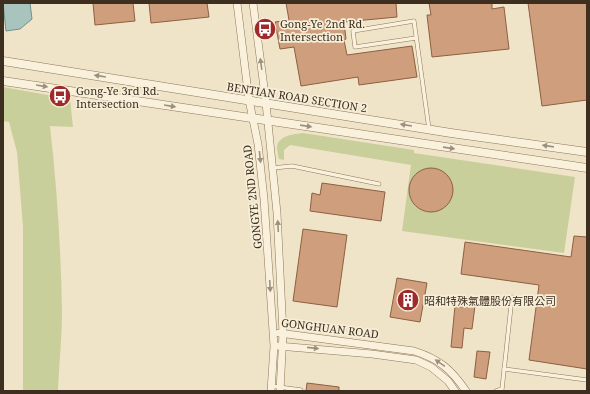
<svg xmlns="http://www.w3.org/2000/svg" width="590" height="394" viewBox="0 0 590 394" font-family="'Noto Serif','Noto Sans TC',serif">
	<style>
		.green { fill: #c9cf9b }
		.water { fill: #a9c4bc; stroke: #6f938a }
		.building { fill: #cf9f7d; stroke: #8d5f41 }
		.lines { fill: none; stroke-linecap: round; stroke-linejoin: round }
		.service-casing { stroke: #8d765c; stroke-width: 4.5 }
		.minor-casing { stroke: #8d765c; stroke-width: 8 }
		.tertiary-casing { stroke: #8d765c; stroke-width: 9 }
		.service { stroke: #faf1dc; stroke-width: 3.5 }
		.minor { stroke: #faf1dc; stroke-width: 7 }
		.tertiary { stroke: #faf1dc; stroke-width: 8 }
		.oneway { fill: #9c907e }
		.labels { text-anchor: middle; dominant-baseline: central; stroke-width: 3.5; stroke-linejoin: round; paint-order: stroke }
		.poi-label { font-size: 11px; fill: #3d2e20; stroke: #f7eed8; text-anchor: start }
		.street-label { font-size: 11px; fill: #3d2e20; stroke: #f7eed8 }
	</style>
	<rect width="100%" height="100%" fill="#f0e4c8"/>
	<g class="green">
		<path d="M 3,87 L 70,99 L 73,127 L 50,126 C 57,187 61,250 62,312 C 62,338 59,365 58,391 L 23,391 L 23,227 L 17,152 L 9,122 L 3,121 Z"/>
		<path d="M 303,133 L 414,150 L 414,153 L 575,177 L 564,253 L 402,231 L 411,165 L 290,145 L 284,150 L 284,160 L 279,159 C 278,156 277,149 277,146 C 280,135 294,134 303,133 Z"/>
	</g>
	<polygon class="water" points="3,3 30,3 32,19 20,29 6,31"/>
	<g class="building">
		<polygon points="93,3 133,3 135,21 95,25"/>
		<polygon points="149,3 207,3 209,17 151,23"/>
		<polygon points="286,3 396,3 397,17 344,22 346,39 344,40 347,55 412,46 417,77 359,85 358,77 301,86 294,47 280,49 275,22 289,20"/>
		<polygon points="429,3 492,3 492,9 504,7 509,49 432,57 427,15 431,15"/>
		<polygon points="528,3 587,3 587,100 542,106"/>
		<circle cx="431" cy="190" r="22"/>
		<polygon points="322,183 385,192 381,221 310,211 312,193 320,195"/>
		<polygon points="303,229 347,235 337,307 293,301"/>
		<polygon points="574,236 587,237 587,369 529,360 539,285 461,274 465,242 571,257"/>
		<polygon points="397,278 427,283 420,322 390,317"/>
		<polygon points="465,297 476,298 472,329 464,328 462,348 451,347 455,306 464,307"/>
		<polygon points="477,351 490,352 486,379 474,377"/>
		<polygon points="307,383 339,387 339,391 306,391"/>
	</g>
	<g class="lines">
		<g class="service-casing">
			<g id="service">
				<polyline points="416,38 355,47 353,31 414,21 429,129"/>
				<polyline points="273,168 292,166 379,184"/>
				<polyline points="504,369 587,380"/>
				<polyline points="271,386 301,390"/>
				<polyline points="496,391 502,389 512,297"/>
			</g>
		</g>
		<g class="minor-casing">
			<g id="minor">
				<polyline points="237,3 249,100 258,144 264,199 274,346 271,391"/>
				<polyline points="253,3 266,103 277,213 283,333 280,391"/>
				<path d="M 279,333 L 414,351 C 439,359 451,369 466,391"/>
				<polyline points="278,346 372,354 416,360 431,367 448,381 455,391"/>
			</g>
		</g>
		<g class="tertiary-casing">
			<g id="tertiary">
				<polyline points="3,61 451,133 587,152"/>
				<polyline points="3,81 587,168"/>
			</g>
		</g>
		<use href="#service" class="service"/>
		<use href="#minor" class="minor"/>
		<use href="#tertiary" class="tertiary"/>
	</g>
	<defs><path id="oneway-solid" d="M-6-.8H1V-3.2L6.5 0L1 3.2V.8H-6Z"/></defs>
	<g class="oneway">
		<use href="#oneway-solid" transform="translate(261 64) rotate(-98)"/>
		<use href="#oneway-solid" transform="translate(100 76) rotate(-171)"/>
		<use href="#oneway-solid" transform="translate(42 86) rotate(9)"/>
		<use href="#oneway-solid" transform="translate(170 106) rotate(9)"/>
		<use href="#oneway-solid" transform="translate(406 125) rotate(-171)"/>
		<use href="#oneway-solid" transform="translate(306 126) rotate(8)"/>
		<use href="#oneway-solid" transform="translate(548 146) rotate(-172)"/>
		<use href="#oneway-solid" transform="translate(449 148) rotate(8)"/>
		<use href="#oneway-solid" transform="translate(260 157) rotate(84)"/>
		<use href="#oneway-solid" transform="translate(278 226) rotate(-93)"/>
		<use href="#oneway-solid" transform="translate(270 286) rotate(87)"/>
		<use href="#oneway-solid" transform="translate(313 348) rotate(6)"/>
		<use href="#oneway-solid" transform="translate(440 363) rotate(-146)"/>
	</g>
	<defs>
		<g id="bus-disc" transform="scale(1.15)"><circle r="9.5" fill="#9e2a2b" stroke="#f7eed8"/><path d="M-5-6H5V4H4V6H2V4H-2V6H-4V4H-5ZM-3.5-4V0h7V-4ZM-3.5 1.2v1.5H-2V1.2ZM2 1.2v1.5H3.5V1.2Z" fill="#fff"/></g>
		<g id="building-disc" transform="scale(1.15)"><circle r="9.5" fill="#9e2a2b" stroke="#f7eed8"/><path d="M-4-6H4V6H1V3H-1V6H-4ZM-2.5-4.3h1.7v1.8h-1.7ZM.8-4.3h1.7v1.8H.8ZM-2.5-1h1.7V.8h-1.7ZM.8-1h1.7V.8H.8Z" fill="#fff"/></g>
	</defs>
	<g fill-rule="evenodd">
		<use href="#bus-disc" x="265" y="29"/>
		<use href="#bus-disc" x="60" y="96"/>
		<use href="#building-disc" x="408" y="300"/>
	</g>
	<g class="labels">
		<g class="poi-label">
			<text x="280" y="23">Gong-Ye 2nd Rd.<tspan x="280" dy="13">Intersection</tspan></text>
			<text x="76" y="90">Gong-Ye 3rd Rd.<tspan x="76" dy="13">Intersection</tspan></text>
			<text x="424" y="300">昭和特殊氣體股份有限公司</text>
		</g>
		<g class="street-label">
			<text transform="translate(297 97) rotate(9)">BENTIAN ROAD SECTION 2</text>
			<text transform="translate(252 197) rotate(-96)">GONGYE 2ND ROAD</text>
			<text transform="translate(330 328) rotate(7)">GONGHUAN ROAD</text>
		</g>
	</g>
	<rect width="590" height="394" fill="none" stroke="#3d2e20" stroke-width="8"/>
</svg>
